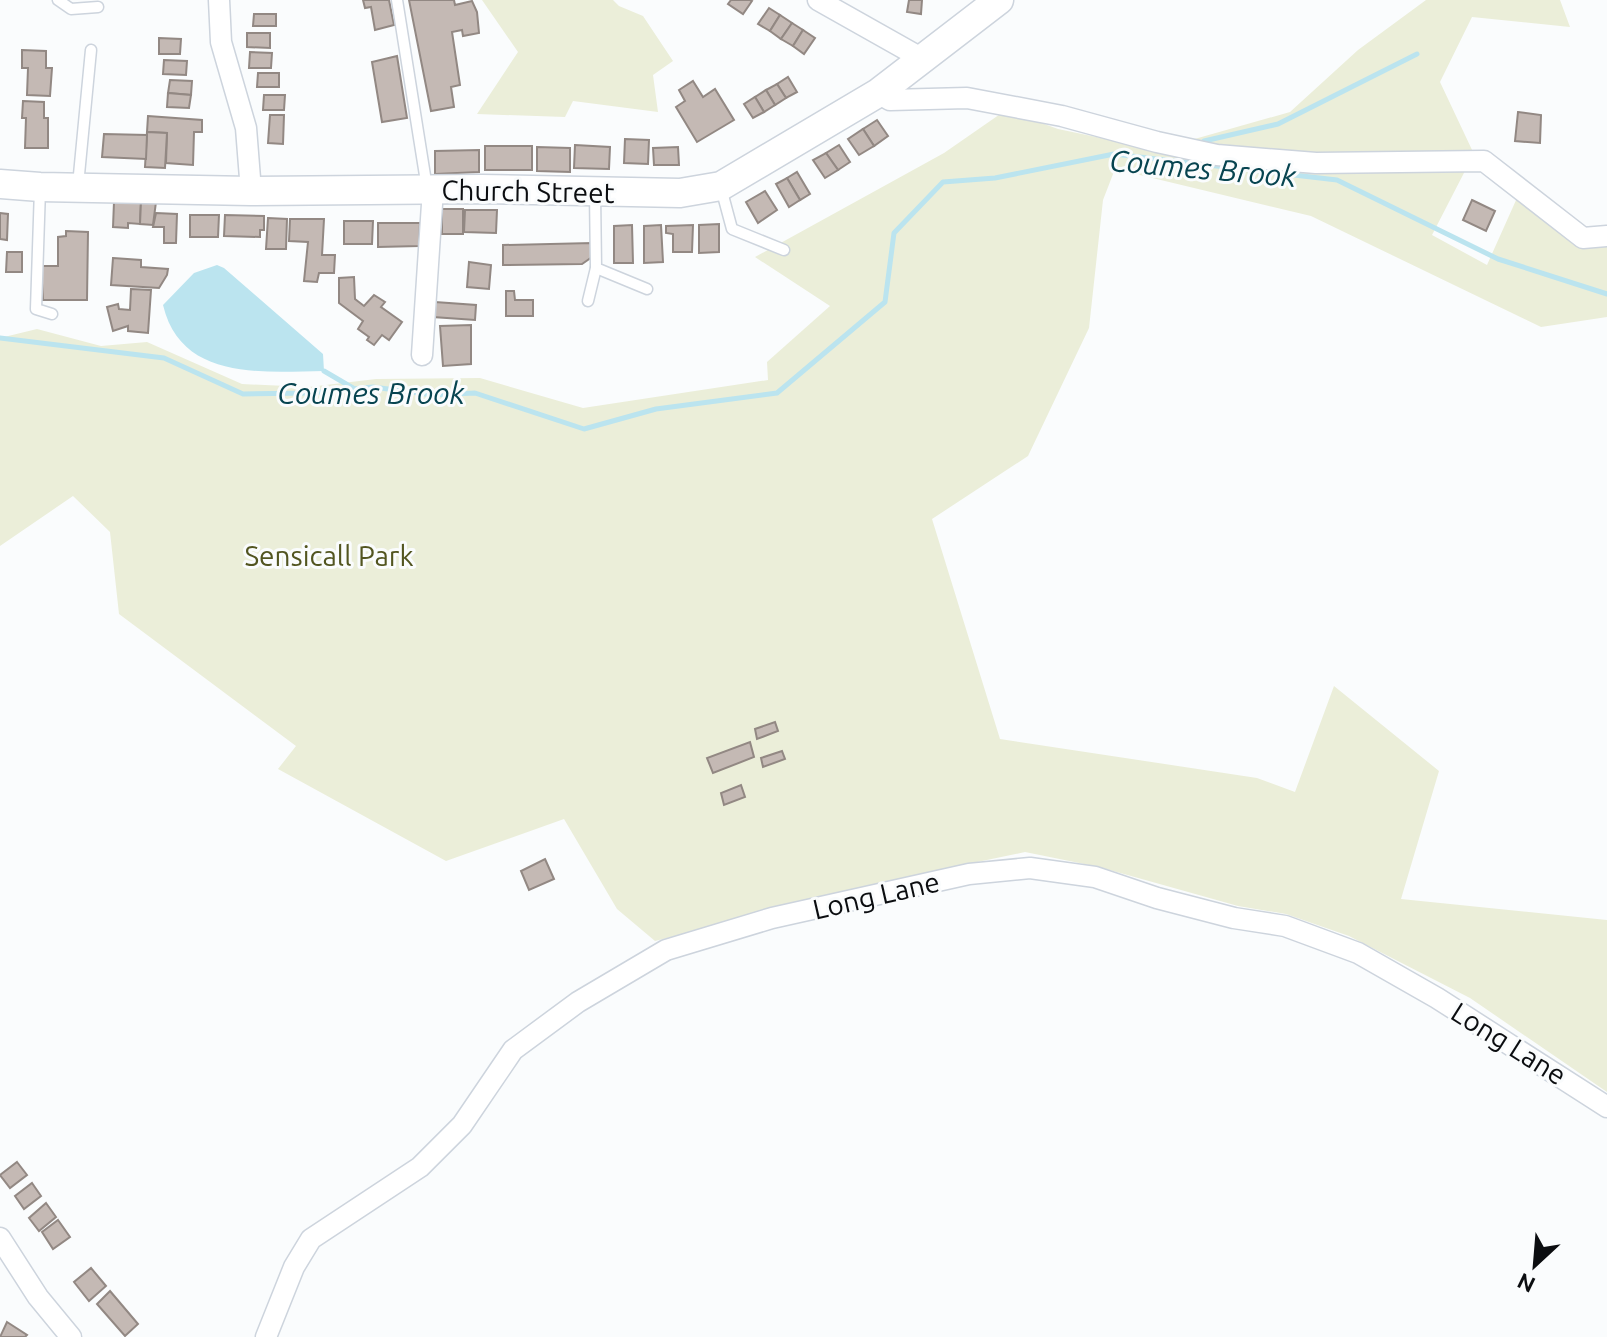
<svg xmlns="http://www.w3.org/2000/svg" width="1607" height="1337" viewBox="0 0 1607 1337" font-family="Ubuntu,sans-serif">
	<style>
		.green { fill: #ebeed9 }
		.water { fill: #bbe4ef }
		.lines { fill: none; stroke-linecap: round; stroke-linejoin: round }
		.stream { stroke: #bbe4ef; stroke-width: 5 }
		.building { fill: #c4b9b4; stroke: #928883; stroke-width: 2 }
		.lane-casing { stroke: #cdd4dd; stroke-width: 13 }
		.street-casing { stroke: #cdd4dd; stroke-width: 23 }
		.secondary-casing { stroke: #cdd4dd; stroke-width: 31 }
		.lane { stroke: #fff; stroke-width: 10 }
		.street { stroke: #fff; stroke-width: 20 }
		.secondary { stroke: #fff; stroke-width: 28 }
		.labels { text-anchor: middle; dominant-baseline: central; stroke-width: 6; stroke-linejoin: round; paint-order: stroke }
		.street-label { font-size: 28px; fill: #0b0d10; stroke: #fafcfd }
		.park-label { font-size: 28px; fill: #525520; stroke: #fafcfd }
		.water-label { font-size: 30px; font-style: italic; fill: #074450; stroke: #fafcfd }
	</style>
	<rect width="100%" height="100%" fill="#fafcfd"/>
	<g class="green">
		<polygon points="482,0 613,0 619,6 643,16 673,61 653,75 658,112 573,101 565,117 477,114 518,52"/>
		<polygon points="1426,0 1560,0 1570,27 1472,17 1440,82 1473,152 1309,157 1184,142 1290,112 1358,50"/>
		<polygon points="1006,110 1058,129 1216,162 1466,169 1432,235 1487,265 1517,198 1581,247 1607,247 1607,317 1541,327 1311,216 1115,169 1103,200 1089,328 1028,456 932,519 1000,739 1257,778 1295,792 1334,686 1439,771 1401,899 1607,920 1607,1092 1470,998 1349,936 1286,914 1238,906 1099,867 1025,852 958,866 655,941 617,909 564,819 446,861 278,769 296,746 119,614 110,532 73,496 0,546 0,338 37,329 101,346 147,342 242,384 309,387 376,379 480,378 583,408 768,380 767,362 830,306 755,257 944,153"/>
	</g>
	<path class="water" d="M 217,265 L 224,268 L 323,354 L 324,371 C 263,372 181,381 163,305 L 194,273 Z"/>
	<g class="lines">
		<g class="stream">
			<polyline points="1204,141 1278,124 1417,54"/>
			<polyline points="0,338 164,358 243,394 312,393 373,387 433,395 475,393 584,429 656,409 777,393 885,302 894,233 943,182 995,178 1114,154 1337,180 1498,259 1607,294"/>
			<polyline points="324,371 353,388"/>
		</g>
	</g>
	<g class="building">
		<polygon points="363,0 389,0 394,25 375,30 371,7 365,8"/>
		<polygon points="409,0 454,0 455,5 472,1 477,12 479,33 463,36 462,30 452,32 460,85 451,87 454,107 431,111"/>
		<polygon points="731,0 750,0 752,1 743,14 728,4"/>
		<polygon points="909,0 922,0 921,14 907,12"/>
		<polygon points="769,8 780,15 770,31 758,24"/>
		<polygon points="254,14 276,14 276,26 253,26"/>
		<polygon points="780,15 792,23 781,39 770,31"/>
		<polygon points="792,23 803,30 793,46 781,39"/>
		<polygon points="803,30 815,38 804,54 793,46"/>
		<polygon points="247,33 270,33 270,48 247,47"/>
		<polygon points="159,38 181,39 180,54 159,54"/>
		<polygon points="22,50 46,51 46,68 52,68 50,96 27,95 28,68 22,68"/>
		<polygon points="250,52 272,53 271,68 249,68"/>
		<polygon points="397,56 407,118 382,122 372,62"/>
		<polygon points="164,60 187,61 186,75 163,74"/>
		<polygon points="258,73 279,73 279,87 257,87"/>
		<polygon points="788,77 797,92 786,98 777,84"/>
		<polygon points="170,80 192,81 191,95 168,93"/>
		<polygon points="693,81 703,97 715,89 734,120 697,142 676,107 685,101 679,90"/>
		<polygon points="777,84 786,98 775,105 766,90"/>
		<polygon points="766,90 775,105 764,112 755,97"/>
		<polygon points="168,93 191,95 189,108 167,107"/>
		<polygon points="264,95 285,95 284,110 263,110"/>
		<polygon points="755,97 764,112 753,118 744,104"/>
		<polygon points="23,101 44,102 44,118 48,118 48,148 25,148 26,118 22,118"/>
		<polygon points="1518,112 1541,115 1540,143 1515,141"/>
		<polygon points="270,115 284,115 283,144 268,143"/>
		<polygon points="148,116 202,120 202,132 194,132 193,165 166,163 167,133 147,132"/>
		<polygon points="877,120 888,136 874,146 863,129"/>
		<polygon points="863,129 874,146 859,155 848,139"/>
		<polygon points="147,132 167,133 165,168 145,167"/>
		<polygon points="104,134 147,135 146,159 102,157"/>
		<polygon points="625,139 649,140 648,164 624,163"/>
		<polygon points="575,145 610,147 609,169 574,168"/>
		<polygon points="839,145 850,162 838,170 826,153"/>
		<rect x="485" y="146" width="47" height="24"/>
		<polygon points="537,147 570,148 570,172 537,171"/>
		<polygon points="678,147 679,165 654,165 653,148"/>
		<polygon points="479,150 479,172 435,174 435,151"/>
		<polygon points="826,153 838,170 825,178 813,160"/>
		<polygon points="797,172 810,194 800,200 787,178"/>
		<polygon points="787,178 800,200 789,207 776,184"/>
		<polygon points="765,191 777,210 758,223 746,202"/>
		<polygon points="1472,200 1495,211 1486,231 1463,220"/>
		<polygon points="141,201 140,224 128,223 128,228 113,227 114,202"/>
		<polygon points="141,201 156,202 153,225 140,224"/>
		<rect x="442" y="209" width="21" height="25"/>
		<polygon points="465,210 497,210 496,233 464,232"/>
		<polygon points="0,213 8,214 7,240 0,239"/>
		<polygon points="156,213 177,214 176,243 164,243 164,227 153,227"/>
		<polygon points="190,215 219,215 218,237 190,237"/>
		<polygon points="225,215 264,216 264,230 260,230 260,237 224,236"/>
		<polygon points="268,218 287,219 286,249 266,249"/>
		<polygon points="290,219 324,219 322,255 335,255 334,273 319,273 317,282 304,281 308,242 289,241"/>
		<polygon points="344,221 373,221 372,244 344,244"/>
		<polygon points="378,223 420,223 419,246 378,247"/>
		<polygon points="719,224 719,252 699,253 699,225"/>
		<polygon points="632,225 633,263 614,263 614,226"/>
		<polygon points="661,225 663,262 644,263 644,226"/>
		<polygon points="693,225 692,252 673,252 673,234 666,233 666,226"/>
		<polygon points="66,231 88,232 87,300 43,300 41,266 58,266 58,237 66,236"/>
		<polygon points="592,243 592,257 582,264 503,265 503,245"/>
		<polygon points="7,252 22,252 22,272 6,272"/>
		<polygon points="113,258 141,260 141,267 168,269 167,275 159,288 111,285"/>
		<polygon points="469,262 491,265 489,289 467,287"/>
		<polygon points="354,277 355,299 364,306 374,295 385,302 381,307 402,322 389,340 382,335 374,345 367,340 369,337 358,329 363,321 339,303 339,278"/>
		<polygon points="131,289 151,290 148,333 128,331 128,326 113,331 107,307 118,304 119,309 130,310"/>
		<polygon points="506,291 514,291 515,300 533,300 533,316 506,316"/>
		<polygon points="435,302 476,305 475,320 433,317"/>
		<polygon points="471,325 471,364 443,366 440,326"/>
		<polygon points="775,722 778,731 757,739 755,729"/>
		<polygon points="750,742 754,757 713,773 707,758"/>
		<polygon points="782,751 785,759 763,767 761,758"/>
		<polygon points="741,785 745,797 724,805 721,793"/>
		<polygon points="545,859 554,879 529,890 521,871"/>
		<polygon points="17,1162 27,1175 10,1188 0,1175"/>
		<polygon points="32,1183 41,1196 24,1209 15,1196"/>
		<polygon points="46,1203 56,1217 39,1231 29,1218"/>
		<polygon points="58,1220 70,1237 53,1249 42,1232"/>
		<polygon points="91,1268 106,1286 89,1301 74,1282"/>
		<polygon points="110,1291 138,1324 125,1336 97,1304"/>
		<polygon points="7,1322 27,1335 25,1337 0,1337"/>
	</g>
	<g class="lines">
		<g class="lane-casing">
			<g id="lane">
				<polyline points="58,0 71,9 98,7"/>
				<polyline points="397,0 427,188"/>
				<polyline points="78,185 91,50"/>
				<polyline points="721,188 732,229 784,250"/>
				<polyline points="40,189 36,309 52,314"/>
				<polyline points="595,193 596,268 647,289"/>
				<polyline points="588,301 596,268"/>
			</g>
		</g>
		<g class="street-casing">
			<g id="street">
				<polyline points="219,0 221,42 246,128 251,191"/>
				<polyline points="818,0 921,58"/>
				<polyline points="878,93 890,100 967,98 1062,116 1157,142 1217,155 1316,163 1484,161 1583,238 1607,236"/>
				<polyline points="422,355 433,189"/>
				<polyline points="0,1238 38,1297 71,1337"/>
				<polyline points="266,1337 294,1267 311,1239 420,1167 462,1125 513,1050 578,1002 666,950 772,918 969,874 1030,868 1095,877 1157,898 1234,918 1285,926 1358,953 1437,998 1607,1107"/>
			</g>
		</g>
		<g class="secondary-casing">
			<polyline id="secondary" points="0,184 40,187 251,191 482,189 680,193 721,186 878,93 999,0"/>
		</g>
		<use href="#lane" class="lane"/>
		<use href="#street" class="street"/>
		<use href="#secondary" class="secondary"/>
	</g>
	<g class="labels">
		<g class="street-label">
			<text transform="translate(528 191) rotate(1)">Church Street</text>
			<text transform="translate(876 895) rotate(-13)">Long Lane</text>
			<text transform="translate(1509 1043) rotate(32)">Long Lane</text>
		</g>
		<g class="park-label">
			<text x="329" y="555">Sensicall Park</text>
		</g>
		<g class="water-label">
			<text transform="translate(1203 168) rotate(5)">Coumes Brook</text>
			<text x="371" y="393">Coumes Brook</text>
		</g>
	</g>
	<g transform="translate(1535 1265) rotate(206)" stroke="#fafcfd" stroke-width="6" paint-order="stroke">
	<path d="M0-6L14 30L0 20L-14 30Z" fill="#0b0d10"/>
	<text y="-12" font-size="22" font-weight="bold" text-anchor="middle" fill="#0b0d10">N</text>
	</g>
</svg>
